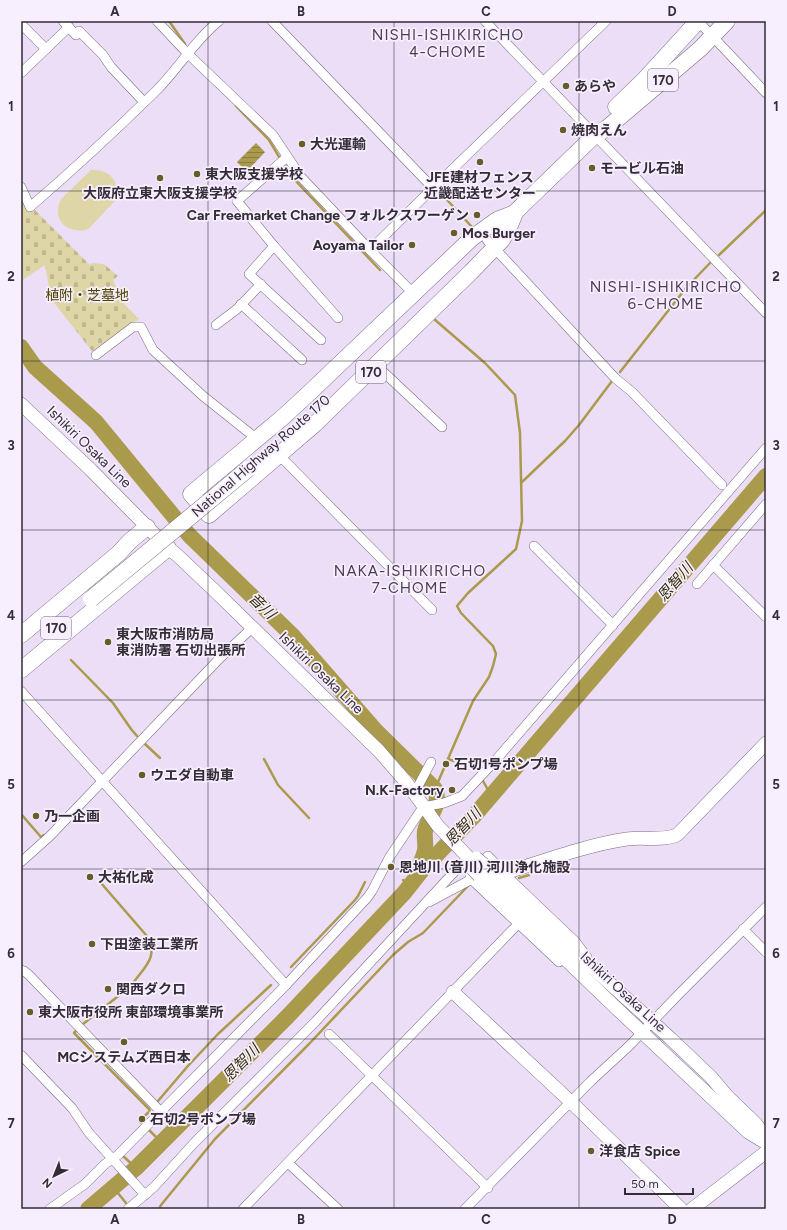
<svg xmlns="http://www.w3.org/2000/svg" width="787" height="1230" viewBox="0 0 787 1230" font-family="Figtree,'Noto Sans JP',sans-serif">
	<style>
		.cemetery { fill: url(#cemetery-stones) }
		.garden { fill: #dfd6a7 }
		.water { fill: url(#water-rules) }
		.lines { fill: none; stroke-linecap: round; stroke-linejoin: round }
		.stream { stroke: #aa9a4c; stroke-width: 2.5 }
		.river { stroke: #aa9a4c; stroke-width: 16 }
		.street-casing { stroke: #786b81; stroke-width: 10 }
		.secondary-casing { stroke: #786b81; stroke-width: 14 }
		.highway-casing { stroke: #786b81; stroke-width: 17 }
		.street { stroke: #fff; stroke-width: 9 }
		.secondary { stroke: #fff; stroke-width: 13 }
		.highway { stroke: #fff; stroke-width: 16 }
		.secondary-bridge-casing { stroke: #786b81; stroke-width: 14; stroke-linecap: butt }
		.highway-bridge-casing { stroke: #786b81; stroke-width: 17; stroke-linecap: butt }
		.secondary-bridge { stroke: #fff; stroke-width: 13 }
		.highway-bridge { stroke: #fff; stroke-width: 16 }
		.grid { fill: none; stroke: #322d36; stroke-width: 1; stroke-opacity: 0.55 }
		.poi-dot { fill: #675d2a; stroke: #f7eefe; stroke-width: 1.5 }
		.labels { text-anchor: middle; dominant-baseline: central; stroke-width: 3.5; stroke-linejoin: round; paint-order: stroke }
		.shield { fill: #f7eefe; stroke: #6d6772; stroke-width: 1 }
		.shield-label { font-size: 13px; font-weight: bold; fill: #322d36 }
		.poi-label { font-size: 14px; font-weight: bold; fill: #322d36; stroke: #f7eefe; text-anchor: start }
		.park-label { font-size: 14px; fill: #4d4200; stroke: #f7eefe }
		.street-label { font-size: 14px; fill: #322d36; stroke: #f7eefe }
		.neighbourhood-label { font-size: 15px; letter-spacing: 1px; fill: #4a3e53; stroke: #f7eefe }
		.water-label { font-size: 15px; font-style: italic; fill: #332d09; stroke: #f7eefe }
		.neatline { fill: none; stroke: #322d36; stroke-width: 1.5 }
		.grid-label { font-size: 13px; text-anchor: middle; font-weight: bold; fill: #322d36 }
	</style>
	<defs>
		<pattern id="cemetery-stones" width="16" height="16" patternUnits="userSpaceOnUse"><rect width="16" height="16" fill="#dfd6a7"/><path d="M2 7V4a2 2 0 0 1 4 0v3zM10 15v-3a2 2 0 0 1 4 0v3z" fill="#c0b890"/></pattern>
		<pattern id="water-rules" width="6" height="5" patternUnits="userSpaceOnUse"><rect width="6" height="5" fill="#aa9a4c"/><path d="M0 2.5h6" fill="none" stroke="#8b7e40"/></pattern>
	</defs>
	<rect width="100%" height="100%" fill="#eddef8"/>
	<polygon class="cemetery" points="21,194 34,209 90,265 92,263 104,264 118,276 113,280 117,289 122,294 119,299 139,319 92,351 51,299 45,265 21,281"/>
	<path class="garden" d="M 91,170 C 110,169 117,180 119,197 C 111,205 104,212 97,220 C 94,222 91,227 88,229 C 79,233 64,229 60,220 C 56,213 58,206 61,199 Z"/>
	<polygon class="water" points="256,143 265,152 250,168 252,170 249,174 237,162"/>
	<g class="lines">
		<g class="stream">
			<polyline points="169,21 185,44"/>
			<polyline points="236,106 269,140 281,160"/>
			<polyline points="284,164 292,177 380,270"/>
			<polyline points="436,188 472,227"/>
			<polyline points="719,255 766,210"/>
			<polyline points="434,319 485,363 515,395 520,433 522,521 516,549 468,593 457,606 461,613 493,646 496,654 493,666 489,677 473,701 435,789"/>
			<polyline points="620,372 686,288 710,263"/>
			<polyline points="522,482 565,441 579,425 612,381"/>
			<polyline points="71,660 113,703 131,729 137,736"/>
			<polyline points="145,744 160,758"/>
			<polyline points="264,759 278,785 309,818"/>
			<polyline points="448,759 454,761"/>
			<polyline points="483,781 488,790 489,798"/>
			<polyline points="429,783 429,791"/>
			<polyline points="21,814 41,837 44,835 44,836"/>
			<polyline points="519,878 529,875"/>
			<polyline points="403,880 410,886"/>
			<polyline points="291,967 355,900 358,896 365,882"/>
			<path d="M 83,1024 L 131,986 C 142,969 161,957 146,935 L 101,883"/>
			<polyline points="76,1031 74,1033 149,1109 150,1111 139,1121 144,1125"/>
			<polyline points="158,1101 187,1067 218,1034 271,985"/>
			<polyline points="149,1130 162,1143"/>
			<polyline points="123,1156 136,1168"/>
			<polyline points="113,1187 126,1203"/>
			<polyline points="159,1209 161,1205 215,1139 309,1044 393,955 408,942 423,933 468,886"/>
		</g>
		<g class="river">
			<path d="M 21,347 L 35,367 L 96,422 L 189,535 L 293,636 L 376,731 L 435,789 C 442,805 428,817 425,831 C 424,837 426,844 425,850 C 424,857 420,864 417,870"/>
			<polyline points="88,1209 136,1168 288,1016 404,893 423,869 473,817 766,476"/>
		</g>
		<g class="street-casing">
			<g id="street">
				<polyline points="63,21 76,35 79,31 103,55 111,67 144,102"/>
				<polyline points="157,21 188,54 273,135 301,177 370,250 416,296"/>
				<polyline points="272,21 433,188 370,250"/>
				<polyline points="485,21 766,313"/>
				<polyline points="698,21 766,93"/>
				<polyline points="21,24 46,49"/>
				<polyline points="21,73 69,27"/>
				<polyline points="287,157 237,201 274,246 338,318"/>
				<path d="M 21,187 L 30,207 C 73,170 115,131 156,91 C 178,69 195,40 219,21"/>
				<polyline points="433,188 606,21"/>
				<polyline points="487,240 615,378 632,392 722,485"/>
				<polyline points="274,246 249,274 321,340"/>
				<polyline points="241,304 302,360"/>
				<polyline points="216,325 237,309 261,284"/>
				<polyline points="96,355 133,327 141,327 153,350 203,396 257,439"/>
				<polyline points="377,366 442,427"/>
				<polyline points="280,456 432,610"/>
				<polyline points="534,546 613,625"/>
				<polyline points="713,565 766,617"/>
				<polyline points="697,584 766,504"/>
				<polyline points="21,691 286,985"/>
				<polyline points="414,794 431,762"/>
				<polyline points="21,862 50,836 220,658 252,628"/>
				<polyline points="429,902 472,879"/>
				<polyline points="743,929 766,952"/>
				<polyline points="559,962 470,878 470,874 488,856 513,882 575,941 587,957"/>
				<polyline points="21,970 24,971 29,975 161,1112"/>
				<polyline points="329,1034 488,1188"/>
				<polyline points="21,1055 72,1108 89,1133 145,1195"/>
				<polyline points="288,1163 338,1209"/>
				<polyline points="50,1209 85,1184 105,1164 118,1155 286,985 367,898 372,891 389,858 423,807 444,803 462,796 494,762 766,448"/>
				<polyline points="128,1209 154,1187 195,1142 316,1021 468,857"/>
				<polyline points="243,1209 518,924"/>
				<polyline points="465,1209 591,1081 629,1046 677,996 766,907"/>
			</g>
		</g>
		<g class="secondary-casing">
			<g id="secondary">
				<polyline points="21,404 91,470 168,548 177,555 216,592 379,751 406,782 438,826 468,857 469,865"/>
				<polyline points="487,867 563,941 670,1038 711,1077 727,1096 756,1124 766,1137"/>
				<path d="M 505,873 C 544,861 586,845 627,839 C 640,837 669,841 678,834 L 766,743"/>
				<polyline points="479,876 614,1006 748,1132 766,1143"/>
				<polyline points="453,992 571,1102 681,1209"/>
				<polyline points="692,1209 766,1152"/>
			</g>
		</g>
		<g class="highway-casing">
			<g id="highway">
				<polyline points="616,107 645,79 698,21"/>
				<polygon points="515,213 508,230 502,240 471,272 315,424 209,515 191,494 282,418 307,395 472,238 497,220"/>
				<polyline points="508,219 595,135 607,128 700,49 727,21"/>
				<polyline points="21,635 119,553 130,541 147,527"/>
				<polyline points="21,670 168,548"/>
			</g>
		</g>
		<use href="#street" class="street"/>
		<use href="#secondary" class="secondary"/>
		<use href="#highway" class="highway"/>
		<g class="secondary-bridge-casing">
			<g id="secondary-bridge">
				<polyline points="476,858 487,867"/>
				<polyline points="469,865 479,876"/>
			</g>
		</g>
		<g class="highway-bridge-casing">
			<polyline id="highway-bridge" points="91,599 248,469"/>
		</g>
		<use href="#secondary-bridge" class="secondary-bridge"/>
		<use href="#highway-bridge" class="highway-bridge"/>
	</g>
	<path class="grid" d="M 208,21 L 208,1209M 394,21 L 394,1209M 579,21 L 579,1209M 21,191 L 766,191M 21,361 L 766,361M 21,530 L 766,530M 21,700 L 766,700M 21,869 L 766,869M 21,1039 L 766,1039"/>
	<g class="poi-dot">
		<circle cx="566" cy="86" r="4"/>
		<circle cx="563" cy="130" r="4"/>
		<circle cx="302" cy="144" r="4"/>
		<circle cx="480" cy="162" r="4"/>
		<circle cx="592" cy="168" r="4"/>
		<circle cx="197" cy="174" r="4"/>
		<circle cx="160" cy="178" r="4"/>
		<circle cx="477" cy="215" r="4"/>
		<circle cx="454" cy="233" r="4"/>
		<circle cx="412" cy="245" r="4"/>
		<circle cx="108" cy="642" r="4"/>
		<circle cx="446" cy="764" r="4"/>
		<circle cx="142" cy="775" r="4"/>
		<circle cx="452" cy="790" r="4"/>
		<circle cx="36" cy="816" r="4"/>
		<circle cx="391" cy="867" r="4"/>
		<circle cx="90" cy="877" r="4"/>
		<circle cx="92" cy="944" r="4"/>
		<circle cx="108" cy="989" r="4"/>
		<circle cx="30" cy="1012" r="4"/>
		<circle cx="124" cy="1042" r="4"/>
		<circle cx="142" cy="1119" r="4"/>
		<circle cx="591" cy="1151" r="4"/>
	</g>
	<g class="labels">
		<g class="shield">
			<rect x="648" y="69" width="30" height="22" rx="3"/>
			<rect x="356" y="361" width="30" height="22" rx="3"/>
			<rect x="41" y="617" width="30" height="22" rx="3"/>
		</g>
		<g class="shield-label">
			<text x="663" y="80">170</text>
			<text x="371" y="372">170</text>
			<text x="56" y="628">170</text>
		</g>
		<g class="poi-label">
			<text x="574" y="86">あらや</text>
			<text x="571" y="130">焼肉えん</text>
			<text x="310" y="144">大光運輸</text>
			<text x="600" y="168">モービル石油</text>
			<text x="205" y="174">東大阪支援学校</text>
			<text x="480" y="177" text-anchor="middle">JFE建材フェンス<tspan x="480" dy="16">近畿配送センター</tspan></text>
			<text x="160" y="193" text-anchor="middle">大阪府立東大阪支援学校</text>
			<text x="469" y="215" text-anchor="end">Car Freemarket Change フォルクスワーゲン</text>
			<text x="462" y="233">Mos Burger</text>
			<text x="404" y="245" text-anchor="end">Aoyama Tailor</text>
			<text x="116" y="634">東大阪市消防局<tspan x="116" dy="16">東消防署 石切出張所</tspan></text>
			<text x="454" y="764">石切1号ポンプ場</text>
			<text x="150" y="775">ウエダ自動車</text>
			<text x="444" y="790" text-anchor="end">N.K-Factory</text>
			<text x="44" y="816">乃一企画</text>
			<text x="399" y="867">恩地川 (音川) 河川浄化施設</text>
			<text x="98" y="877">大祐化成</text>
			<text x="100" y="944">下田塗装工業所</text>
			<text x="116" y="989">関西ダクロ</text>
			<text x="38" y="1012">東大阪市役所 東部環境事業所</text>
			<text x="124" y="1057" text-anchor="middle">MCシステムズ西日本</text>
			<text x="150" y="1119">石切2号ポンプ場</text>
			<text x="599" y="1151">洋食店 Spice</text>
		</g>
		<g class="park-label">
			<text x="87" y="295">植附・芝墓地</text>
		</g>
		<g class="street-label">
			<text transform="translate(89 447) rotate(44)">Ishikiri Osaka Line</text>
			<text transform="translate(261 456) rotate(-41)">National Highway Route 170</text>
			<text transform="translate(321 673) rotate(44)">Ishikiri Osaka Line</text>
			<text transform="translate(623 992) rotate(43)">Ishikiri Osaka Line</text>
		</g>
		<g class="neighbourhood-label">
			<text x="448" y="35">NISHI-ISHIKIRICHO<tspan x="448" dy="17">4-CHOME</tspan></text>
			<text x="666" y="287">NISHI-ISHIKIRICHO<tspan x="666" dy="17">6-CHOME</tspan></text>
			<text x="410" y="571">NAKA-ISHIKIRICHO<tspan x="410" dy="17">7-CHOME</tspan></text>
		</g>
		<g class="water-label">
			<text transform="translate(675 582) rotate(-49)">恩智川</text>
			<text transform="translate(262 606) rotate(44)">音川</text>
			<text transform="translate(463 827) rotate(-47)">恩智川</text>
			<text transform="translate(241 1063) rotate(-45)">恩智川</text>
		</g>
	</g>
	<rect width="787" height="1230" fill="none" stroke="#f7eefe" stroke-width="44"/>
	<g transform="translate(54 1176) rotate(223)" stroke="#f7eefe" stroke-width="3" paint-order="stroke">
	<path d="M0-3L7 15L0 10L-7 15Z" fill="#322d36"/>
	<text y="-6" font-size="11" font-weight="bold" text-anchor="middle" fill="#322d36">N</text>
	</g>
	<path d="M625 1188v6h68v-6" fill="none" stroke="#322d36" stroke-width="2"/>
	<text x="631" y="1188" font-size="12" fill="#322d36" stroke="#f7eefe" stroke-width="3" paint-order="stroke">50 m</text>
	<rect x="22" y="22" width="743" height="1186" class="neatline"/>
	<g class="grid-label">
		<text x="115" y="16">A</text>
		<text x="301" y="16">B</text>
		<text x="486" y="16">C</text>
		<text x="672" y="16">D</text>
		<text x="11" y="111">1</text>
		<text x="776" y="111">1</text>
		<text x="11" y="281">2</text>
		<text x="776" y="281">2</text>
		<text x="11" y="450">3</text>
		<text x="776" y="450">3</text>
		<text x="11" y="620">4</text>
		<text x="776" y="620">4</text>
		<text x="11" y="789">5</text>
		<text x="776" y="789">5</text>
		<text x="11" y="958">6</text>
		<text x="776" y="958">6</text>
		<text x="11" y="1128">7</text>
		<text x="776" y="1128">7</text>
		<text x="115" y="1224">A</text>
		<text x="301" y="1224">B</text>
		<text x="486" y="1224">C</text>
		<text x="672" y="1224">D</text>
	</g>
</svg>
